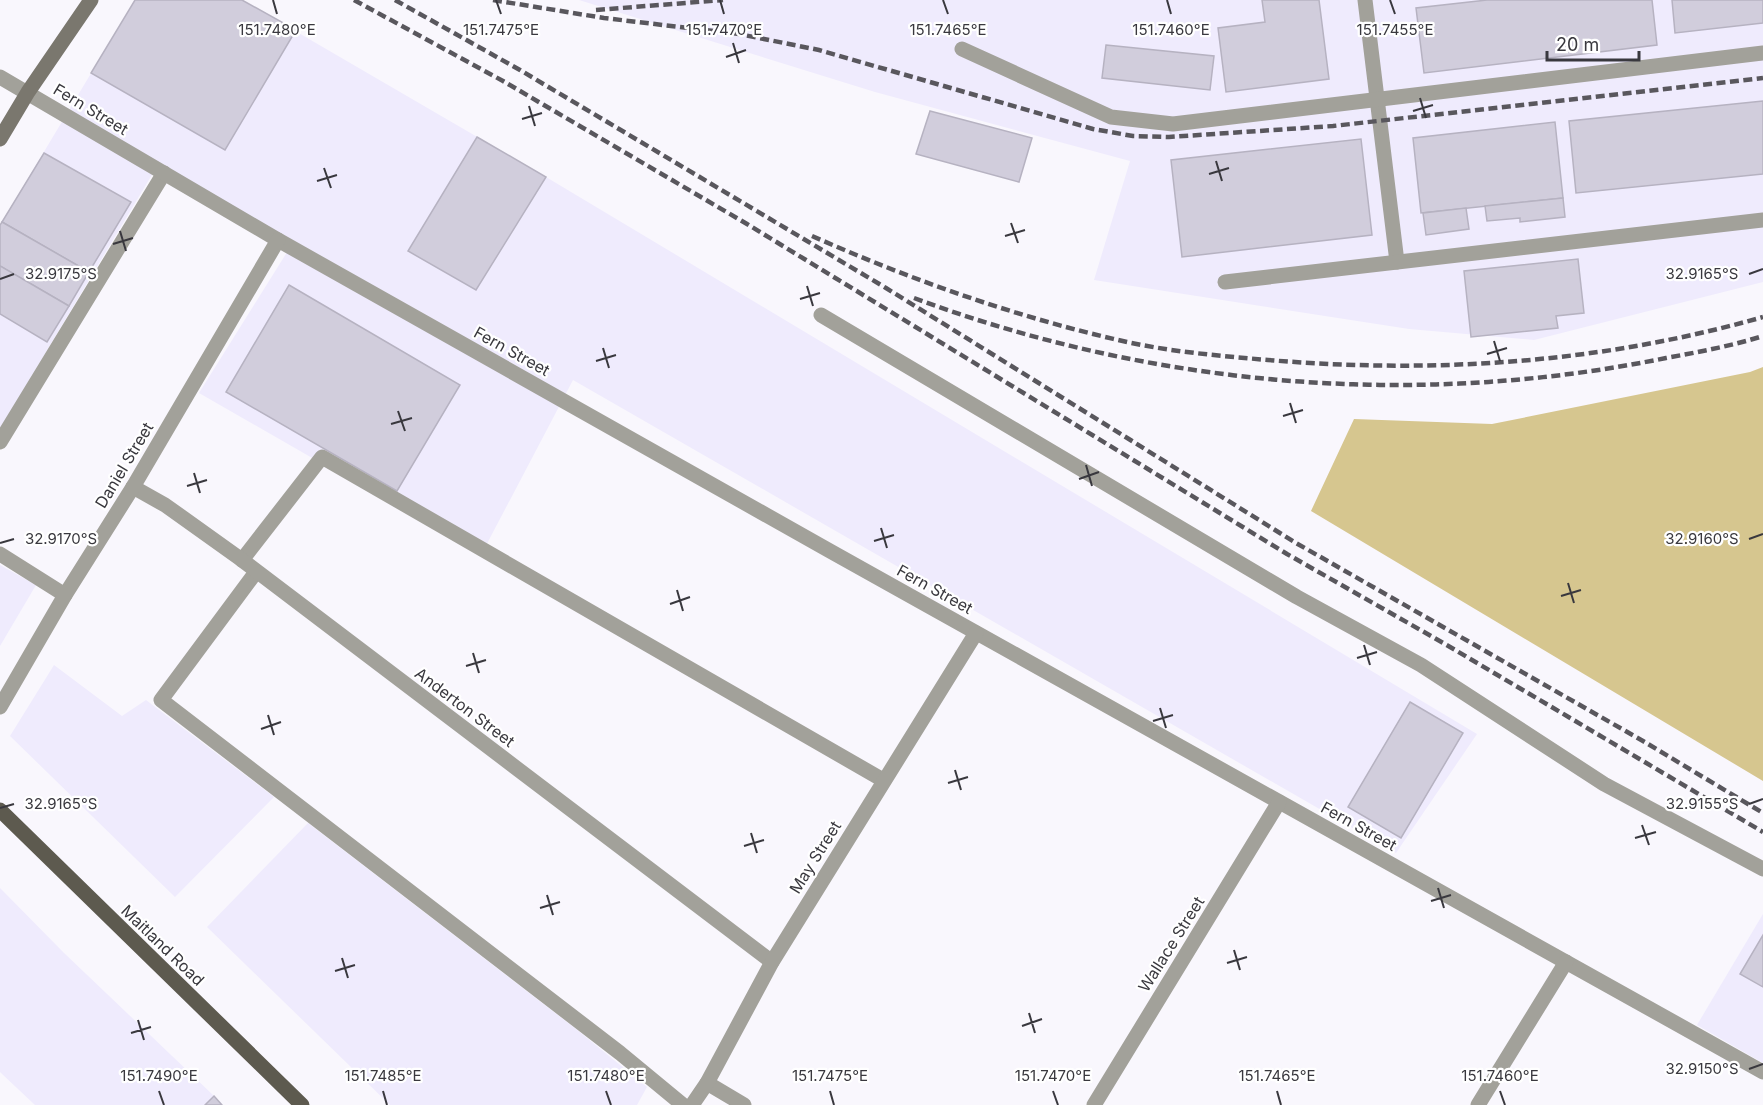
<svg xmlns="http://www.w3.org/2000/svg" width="1763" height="1105" viewBox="0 0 1763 1105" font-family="Inter,sans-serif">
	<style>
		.built { fill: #efebfd }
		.green { fill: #d6c68f }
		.building { fill: #d1cddc; stroke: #b6b2c1; stroke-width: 1.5 }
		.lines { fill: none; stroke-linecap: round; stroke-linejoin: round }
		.service { stroke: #a2a19a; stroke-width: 15 }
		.minor { stroke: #a2a19a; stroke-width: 15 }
		.secondary { stroke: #7a776e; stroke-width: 15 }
		.primary { stroke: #5d5a4f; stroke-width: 15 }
		.rail { stroke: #59575d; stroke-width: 4.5; stroke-dasharray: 9 4.5; stroke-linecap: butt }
		.ticks { fill: none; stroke: #39383e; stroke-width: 2 }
		.labels { text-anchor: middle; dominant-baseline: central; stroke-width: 4.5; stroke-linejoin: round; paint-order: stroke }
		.street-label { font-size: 16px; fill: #39383e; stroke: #fff }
		.ticks-label { font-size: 15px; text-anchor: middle; fill: #39383e; stroke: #fff; stroke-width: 4.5; stroke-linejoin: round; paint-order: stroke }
	</style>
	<rect width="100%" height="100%" fill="#f9f7fd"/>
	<g class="built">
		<polygon points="135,0 242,0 546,177 1477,734 1396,853 573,380 481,555 199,393 289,249 153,173 0,429 0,225"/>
		<polygon points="579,0 1763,0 1763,282 1534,340 1409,329 1094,280 1130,161 875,92"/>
		<polygon points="0,565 36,585 0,646"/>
		<polygon points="54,665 122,716 146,700 274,797 175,897 10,736"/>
		<polygon points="308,823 576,1029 647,1087 637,1105 390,1105 207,927"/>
		<polygon points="0,888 64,953 214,1096 205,1105 35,1105 0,1072"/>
		<polygon points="1763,914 1763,1063 1697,1025"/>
	</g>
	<polygon class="green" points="1763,367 1763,781 1311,511 1354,419 1492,424 1750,372"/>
	<g class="building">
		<polygon points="135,0 242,0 296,30 225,150 91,73"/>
		<polygon points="1262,0 1319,0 1329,79 1226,92 1218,28 1265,22"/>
		<polygon points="1487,0 1652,0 1657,45 1424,73 1416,8"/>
		<polygon points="1672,0 1763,0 1763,23 1675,33"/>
		<polygon points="1106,45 1214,56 1210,90 1102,78"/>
		<polygon points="1763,101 1763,174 1576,193 1569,121"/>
		<polygon points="930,111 1032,138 1019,182 916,154"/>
		<polygon points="1555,122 1563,198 1421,213 1413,138"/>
		<polygon points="477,137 546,177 476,290 408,251"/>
		<polygon points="1361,139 1372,235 1182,257 1171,160"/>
		<polygon points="44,153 131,202 89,272 2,222"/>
		<polygon points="1563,198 1565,217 1520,222 1520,218 1487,221 1485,206"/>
		<polygon points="1466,208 1469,229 1426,235 1423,213"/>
		<polygon points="2,222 89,272 69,306 0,266 0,225"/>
		<polygon points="1578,259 1584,313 1556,316 1558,328 1471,337 1464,271"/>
		<polygon points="0,266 69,306 47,342 0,314"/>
		<polygon points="289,285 460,385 397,491 226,392"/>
		<polygon points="1410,702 1463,733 1401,838 1348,807"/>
		<polygon points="1763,935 1763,987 1740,974"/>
		<polygon points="214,1096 222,1105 205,1105"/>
	</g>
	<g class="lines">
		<g class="service">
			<polyline points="1365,0 1397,262"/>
			<polyline points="962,49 1111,117 1173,124 1763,53"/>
			<polyline points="1225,282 1763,220"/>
			<polyline points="821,315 1297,597 1421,665 1604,784 1763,869"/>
			<polyline points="0,442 164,173"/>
			<polyline points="0,554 65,595"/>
			<polyline points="242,560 322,457 883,780"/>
			<polyline points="256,572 161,700 620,1053 683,1105"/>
		</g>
		<g class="minor">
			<polyline points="0,77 278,240 830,551 1763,1072"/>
			<polyline points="133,487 165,505 242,560 772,962"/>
			<polyline points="0,707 65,595 133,487 278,240"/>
			<polyline points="707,1083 744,1105"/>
			<polyline points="692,1105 707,1083 772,962 976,633"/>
			<polyline points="1094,1105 1279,802"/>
			<polyline points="1478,1105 1566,962"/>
		</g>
		<polyline class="secondary" points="0,139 28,92 91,0"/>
		<polyline class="primary" points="0,810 302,1105"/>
		<g class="rail">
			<polyline points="354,0 503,81 747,224 1287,554 1445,644 1763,832"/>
			<polyline points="395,0 520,70 886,288 1296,543 1643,741 1763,813"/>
			<polyline points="493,0 604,18 739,34 819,50 1093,129 1133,136 1169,137 1333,126 1763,78"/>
			<polyline points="596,10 723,0"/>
			<path d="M 812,236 C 914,281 1019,318 1127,342 C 1173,352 1221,356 1268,360 C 1435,374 1602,363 1763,317"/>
			<path d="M 914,298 C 1153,387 1416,409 1666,358 C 1699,352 1731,346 1763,336"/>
		</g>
	</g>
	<path class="ticks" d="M 273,0 L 277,14M 496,0 L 501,14M 720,0 L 724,14M 943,0 L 948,14M 1167,0 L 1171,14M 1390,0 L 1395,14M 733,43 L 739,63M 726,57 L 746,50M 1420,98 L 1426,118M 529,106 L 535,126M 1413,111 L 1433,105M 522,119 L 542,113M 1216,161 L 1222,181M 324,168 L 331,188M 1209,174 L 1229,168M 317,181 L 337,175M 1011,223 L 1018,243M 120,231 L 126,251M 1005,236 L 1025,230M 113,244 L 133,238M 1749,274 L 1763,269M 0,279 L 14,274M 807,286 L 813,306M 800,299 L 820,293M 1494,341 L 1500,361M 603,348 L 609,368M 1487,354 L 1507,348M 596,361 L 616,355M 1290,403 L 1296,423M 398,411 L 405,431M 1283,416 L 1303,410M 391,424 L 412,418M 1086,465 L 1092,486M 194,473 L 200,493M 1079,479 L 1099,472M 187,486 L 207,480M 881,528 L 887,548M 1749,539 L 1763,534M 874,541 L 894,535M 0,543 L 14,539M 1568,583 L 1574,603M 677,590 L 683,611M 1561,596 L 1581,590M 670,604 L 690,597M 1364,645 L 1370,665M 473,653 L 479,673M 1357,658 L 1377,652M 466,666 L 486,660M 1160,708 L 1166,728M 268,715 L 274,735M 1153,721 L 1173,715M 261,729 L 281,722M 955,770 L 961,790M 948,783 L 968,777M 1749,804 L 1763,799M 0,808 L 14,804M 1642,825 L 1649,845M 751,833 L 757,853M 1635,838 L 1656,832M 744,846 L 764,840M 1438,888 L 1444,908M 547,895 L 553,915M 1431,901 L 1451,895M 540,908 L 560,902M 1234,950 L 1240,970M 342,958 L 348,978M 1227,963 L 1247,957M 335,971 L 355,965M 1029,1013 L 1035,1033M 138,1020 L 144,1040M 1022,1026 L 1042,1019M 131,1033 L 151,1027M 1749,1069 L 1763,1064M 159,1091 L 164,1105M 383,1091 L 387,1105M 606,1091 L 611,1105M 830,1091 L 834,1105M 1053,1091 L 1058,1105M 1277,1091 L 1281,1105M 1500,1091 L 1505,1105"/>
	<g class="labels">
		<g class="street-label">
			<text transform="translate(91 109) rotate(31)">Fern Street</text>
			<text transform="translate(512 351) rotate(29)">Fern Street</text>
			<text transform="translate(124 465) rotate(-59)">Daniel Street</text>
			<text transform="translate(935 589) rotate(29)">Fern Street</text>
			<text transform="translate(465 707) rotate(37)">Anderton Street</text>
			<text transform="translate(1359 826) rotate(29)">Fern Street</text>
			<text transform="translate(815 857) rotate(-58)">May Street</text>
			<text transform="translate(1171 944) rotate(-58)">Wallace Street</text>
			<text transform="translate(163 945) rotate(44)">Maitland Road</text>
		</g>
	</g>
	<g class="ticks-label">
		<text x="277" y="35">151.7480°E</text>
		<text x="501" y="35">151.7475°E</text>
		<text x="724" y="35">151.7470°E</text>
		<text x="948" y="35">151.7465°E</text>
		<text x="1171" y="35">151.7460°E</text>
		<text x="1395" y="35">151.7455°E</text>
		<text x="1702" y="279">32.9165°S</text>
		<text x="61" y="279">32.9175°S</text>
		<text x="1702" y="544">32.9160°S</text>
		<text x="61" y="544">32.9170°S</text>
		<text x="1702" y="809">32.9155°S</text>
		<text x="61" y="809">32.9165°S</text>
		<text x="1702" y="1074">32.9150°S</text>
		<text x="159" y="1081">151.7490°E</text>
		<text x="383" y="1081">151.7485°E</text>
		<text x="606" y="1081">151.7480°E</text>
		<text x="830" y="1081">151.7475°E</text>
		<text x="1053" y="1081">151.7470°E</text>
		<text x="1277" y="1081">151.7465°E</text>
		<text x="1500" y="1081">151.7460°E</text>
	</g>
	<path d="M1547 51v9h92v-9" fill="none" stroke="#39383e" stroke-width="3"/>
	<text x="1556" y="51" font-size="18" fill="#39383e" stroke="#ffffff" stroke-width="4.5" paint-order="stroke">20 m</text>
</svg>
